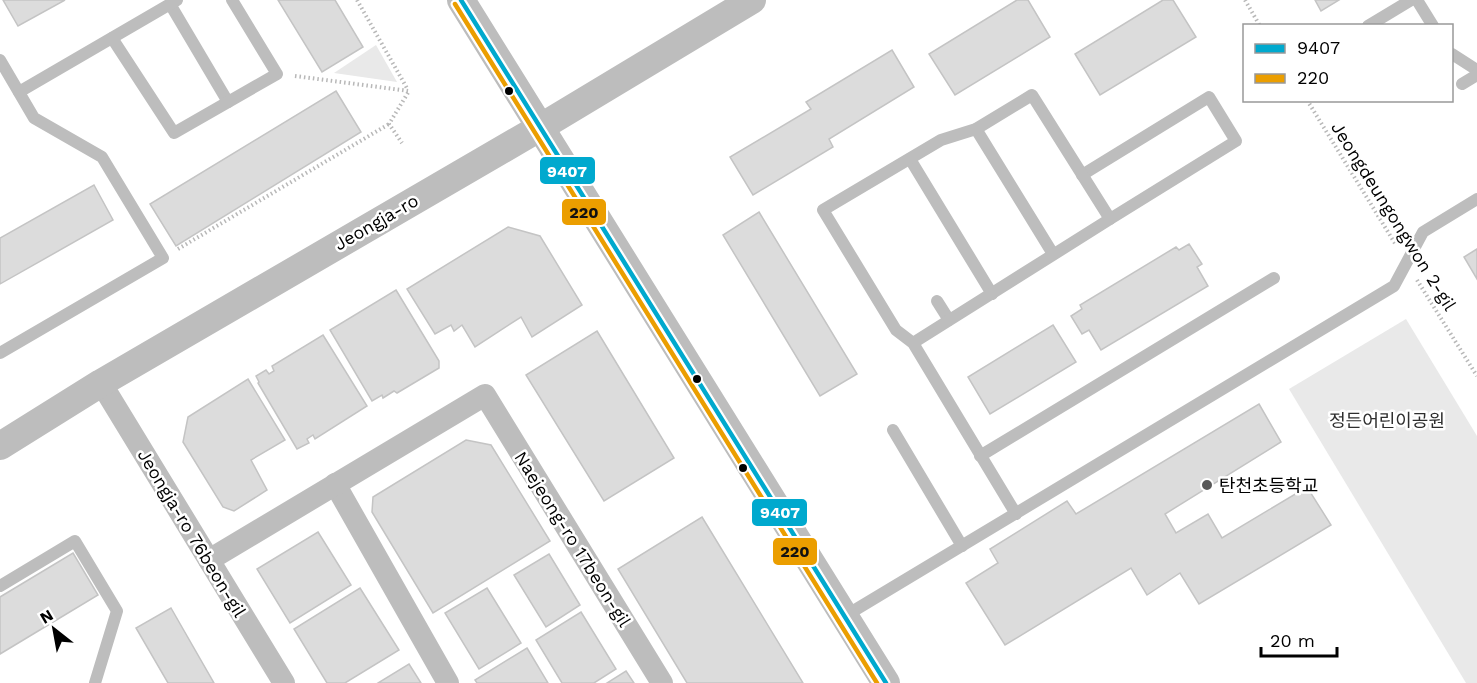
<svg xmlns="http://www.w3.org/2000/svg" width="1477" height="683" viewBox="0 0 1477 683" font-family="'Work Sans','Noto Sans KR',sans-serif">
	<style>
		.green { fill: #e9e9e9 }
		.building { fill: #dcdcdc; stroke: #c4c4c4; stroke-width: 1.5 }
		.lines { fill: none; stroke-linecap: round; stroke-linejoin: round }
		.path { stroke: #b8b8b8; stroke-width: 4; stroke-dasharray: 1.5 3; stroke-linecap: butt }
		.service { stroke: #bdbdbd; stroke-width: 12 }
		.minor { stroke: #bdbdbd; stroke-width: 22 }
		.tertiary { stroke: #bdbdbd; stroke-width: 28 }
		.bus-1-casing { stroke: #fff; stroke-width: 9 }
		.bus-2-casing { stroke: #fff; stroke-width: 9 }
		.bus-1 { stroke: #00a9ce; stroke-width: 4.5 }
		.bus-2 { stroke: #eb9e00; stroke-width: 4.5 }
		.bus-dot { fill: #000; stroke: #fff; stroke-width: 2 }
		.poi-dot { fill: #595959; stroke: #fff; stroke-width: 2 }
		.labels { text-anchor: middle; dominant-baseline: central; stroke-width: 5; stroke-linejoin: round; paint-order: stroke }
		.street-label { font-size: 18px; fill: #000; stroke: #fff }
		.park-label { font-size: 18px; fill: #2e2e2e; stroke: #fff }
		.poi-label { font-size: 18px; fill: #000; stroke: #fff; text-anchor: start }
		.line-badge { stroke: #fff; stroke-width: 2 }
		.badge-label { font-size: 16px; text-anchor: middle; font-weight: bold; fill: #fff }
		.pale-badge-label { font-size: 16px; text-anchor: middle; font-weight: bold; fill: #111 }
	</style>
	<rect width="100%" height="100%" fill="#fff"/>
	<g class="green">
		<polygon points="376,45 397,82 334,73"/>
		<polygon points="1406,319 1477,436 1477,683 1466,683 1289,389"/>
	</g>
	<g class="building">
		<polygon points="3,0 65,0 18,26"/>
		<polygon points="278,0 335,0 363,47 322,72"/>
		<polygon points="1017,0 1028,0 1050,37 955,95 929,54"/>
		<polygon points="1163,0 1173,0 1196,37 1100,95 1075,54"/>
		<polygon points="1315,0 1339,0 1321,11"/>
		<polygon points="892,50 914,87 829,139 833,147 753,195 730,157 811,109 806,102"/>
		<polygon points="336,91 361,132 176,246 150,204"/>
		<polygon points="94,185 113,220 0,284 0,238"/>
		<polygon points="759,212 857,374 820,396 723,235"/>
		<polygon points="508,227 540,236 582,305 532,337 521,317 475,347 462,325 454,331 451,325 435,334 407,289"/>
		<polygon points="1189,244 1202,264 1197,267 1208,286 1101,350 1089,330 1082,334 1071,316 1082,309 1080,305 1176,247 1179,250"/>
		<polygon points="1477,249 1477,279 1464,257"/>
		<polygon points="396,290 439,361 439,368 397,393 394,391 383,398 382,395 372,401 330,330"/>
		<polygon points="1053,325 1076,362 990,414 968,377"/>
		<polygon points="597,331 674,458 604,501 526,375"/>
		<polygon points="323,335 367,406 315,439 313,435 307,439 309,443 297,449 258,383 259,382 256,376 266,370 269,374 274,371 272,366"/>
		<polygon points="248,379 285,440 251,460 267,490 234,511 223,507 183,442 188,417"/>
		<polygon points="1259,404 1281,442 1165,514 1176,533 1208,514 1222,538 1307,487 1331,525 1199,604 1180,573 1147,595 1131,568 1005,645 966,583 998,563 990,549 1067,501 1076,514"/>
		<polygon points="466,440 491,445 550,541 433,613 372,512 373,497"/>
		<polygon points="702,517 803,683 687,683 618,569"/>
		<polygon points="318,532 351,585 290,623 257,569"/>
		<polygon points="73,553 98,595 0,654 0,597"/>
		<polygon points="549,554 580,605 546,627 514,575"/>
		<polygon points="360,588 399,650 345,683 327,683 294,629"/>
		<polygon points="487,588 521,643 479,669 445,613"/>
		<polygon points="171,608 214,683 168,683 136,628"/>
		<polygon points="581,612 616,669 594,683 562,683 536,640"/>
		<polygon points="527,648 548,683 477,683 475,680"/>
		<polygon points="409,664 421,683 378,683"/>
		<polygon points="626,671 634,683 607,683"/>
	</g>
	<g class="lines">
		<g class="path">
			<polyline points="357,0 408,90"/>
			<polyline points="1245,0 1260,26"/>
			<polyline points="295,76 409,91 389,124 402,143"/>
			<polyline points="1307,100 1396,245"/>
			<polyline points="178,249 389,124"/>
			<polyline points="1417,280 1477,376"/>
		</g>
		<g class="service">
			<polyline points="1417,0 1433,26"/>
			<polyline points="170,4 228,102"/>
			<polyline points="1368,26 1411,0"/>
			<polyline points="112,38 174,133 277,74 232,0"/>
			<polyline points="1452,54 1477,70"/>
			<polyline points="0,60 34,118 102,157 163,258 0,353"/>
			<polyline points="1462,84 1477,75"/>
			<polyline points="19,92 177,0"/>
			<polyline points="976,129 1053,254"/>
			<polyline points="910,159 992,294"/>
			<polyline points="1082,175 1209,97 1236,141 1110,219"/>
			<polyline points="937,301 949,320"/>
			<polyline points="913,343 1110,219 1032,95 976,129 941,140 823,210 896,330 913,343 1016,514"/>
			<polyline points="893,430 962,546"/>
			<polyline points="980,456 1274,278"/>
			<polyline points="0,586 75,541 117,611 95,683"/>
			<polyline points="845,616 1394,286 1423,232 1477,199"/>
		</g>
		<g class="minor">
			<polyline points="101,383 284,683"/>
			<polyline points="335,484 448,683"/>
			<polyline points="209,560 485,395 662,683"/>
		</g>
		<g class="tertiary">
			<polyline points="461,0 886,683"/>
			<polyline points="0,446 101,383 541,127 752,0"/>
		</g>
		<g class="bus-1-casing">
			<polyline id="bus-1" points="461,0 886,683"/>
		</g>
		<g class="bus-2-casing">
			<polyline id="bus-2" points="455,4 877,683"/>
		</g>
		<use href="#bus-1" class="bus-1"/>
		<use href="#bus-2" class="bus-2"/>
	</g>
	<g class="bus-dot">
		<circle cx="509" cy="91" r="5"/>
		<circle cx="697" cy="379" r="5"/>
		<circle cx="743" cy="468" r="5"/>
	</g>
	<circle class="poi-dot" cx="1207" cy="485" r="6"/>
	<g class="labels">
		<g class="street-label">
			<text transform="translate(1394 216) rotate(58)">Jeongdeungongwon 2-gil</text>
			<text transform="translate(376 222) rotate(-30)">Jeongja-ro</text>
			<text transform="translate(192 533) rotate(59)">Jeongja-ro 76beon-gil</text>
			<text transform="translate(573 539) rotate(58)">Naejeong-ro 17beon-gil</text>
		</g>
		<g class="park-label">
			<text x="1387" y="420">정든어린이공원</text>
		</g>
		<g class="poi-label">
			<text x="1219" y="485">탄천초등학교</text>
		</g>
	</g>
	<g class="line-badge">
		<rect x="539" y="156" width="57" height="29" rx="6" fill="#00a9ce"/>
		<rect x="561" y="198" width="46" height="28" rx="6" fill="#eb9e00"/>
		<rect x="751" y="498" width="57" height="29" rx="6" fill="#00a9ce"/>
		<rect x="772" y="537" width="46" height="29" rx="6" fill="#eb9e00"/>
	</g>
	<g class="badge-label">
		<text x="567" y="177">9407</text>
		<text x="780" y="518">9407</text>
	</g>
	<g class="pale-badge-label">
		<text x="584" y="218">220</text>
		<text x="795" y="557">220</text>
	</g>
	<rect x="1243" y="24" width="210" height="78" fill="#ffffff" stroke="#999999" stroke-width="1.5"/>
	<rect x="1255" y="44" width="30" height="9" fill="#00a9ce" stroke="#999999" stroke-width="1.5"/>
	<text x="1297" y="54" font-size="18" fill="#000000">9407</text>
	<rect x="1255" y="74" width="30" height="9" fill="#eb9e00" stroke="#999999" stroke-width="1.5"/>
	<text x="1297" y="84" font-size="18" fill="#000000">220</text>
	<g transform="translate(54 629) rotate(329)" stroke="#ffffff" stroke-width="4.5" paint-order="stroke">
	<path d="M0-4.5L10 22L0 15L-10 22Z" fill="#000000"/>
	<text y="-9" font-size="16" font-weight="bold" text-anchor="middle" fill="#000000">N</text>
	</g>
	<path d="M1261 647v9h76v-9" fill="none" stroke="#000000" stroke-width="3"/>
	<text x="1270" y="647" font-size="18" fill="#000000" stroke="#ffffff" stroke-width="4.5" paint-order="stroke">20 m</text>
</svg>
